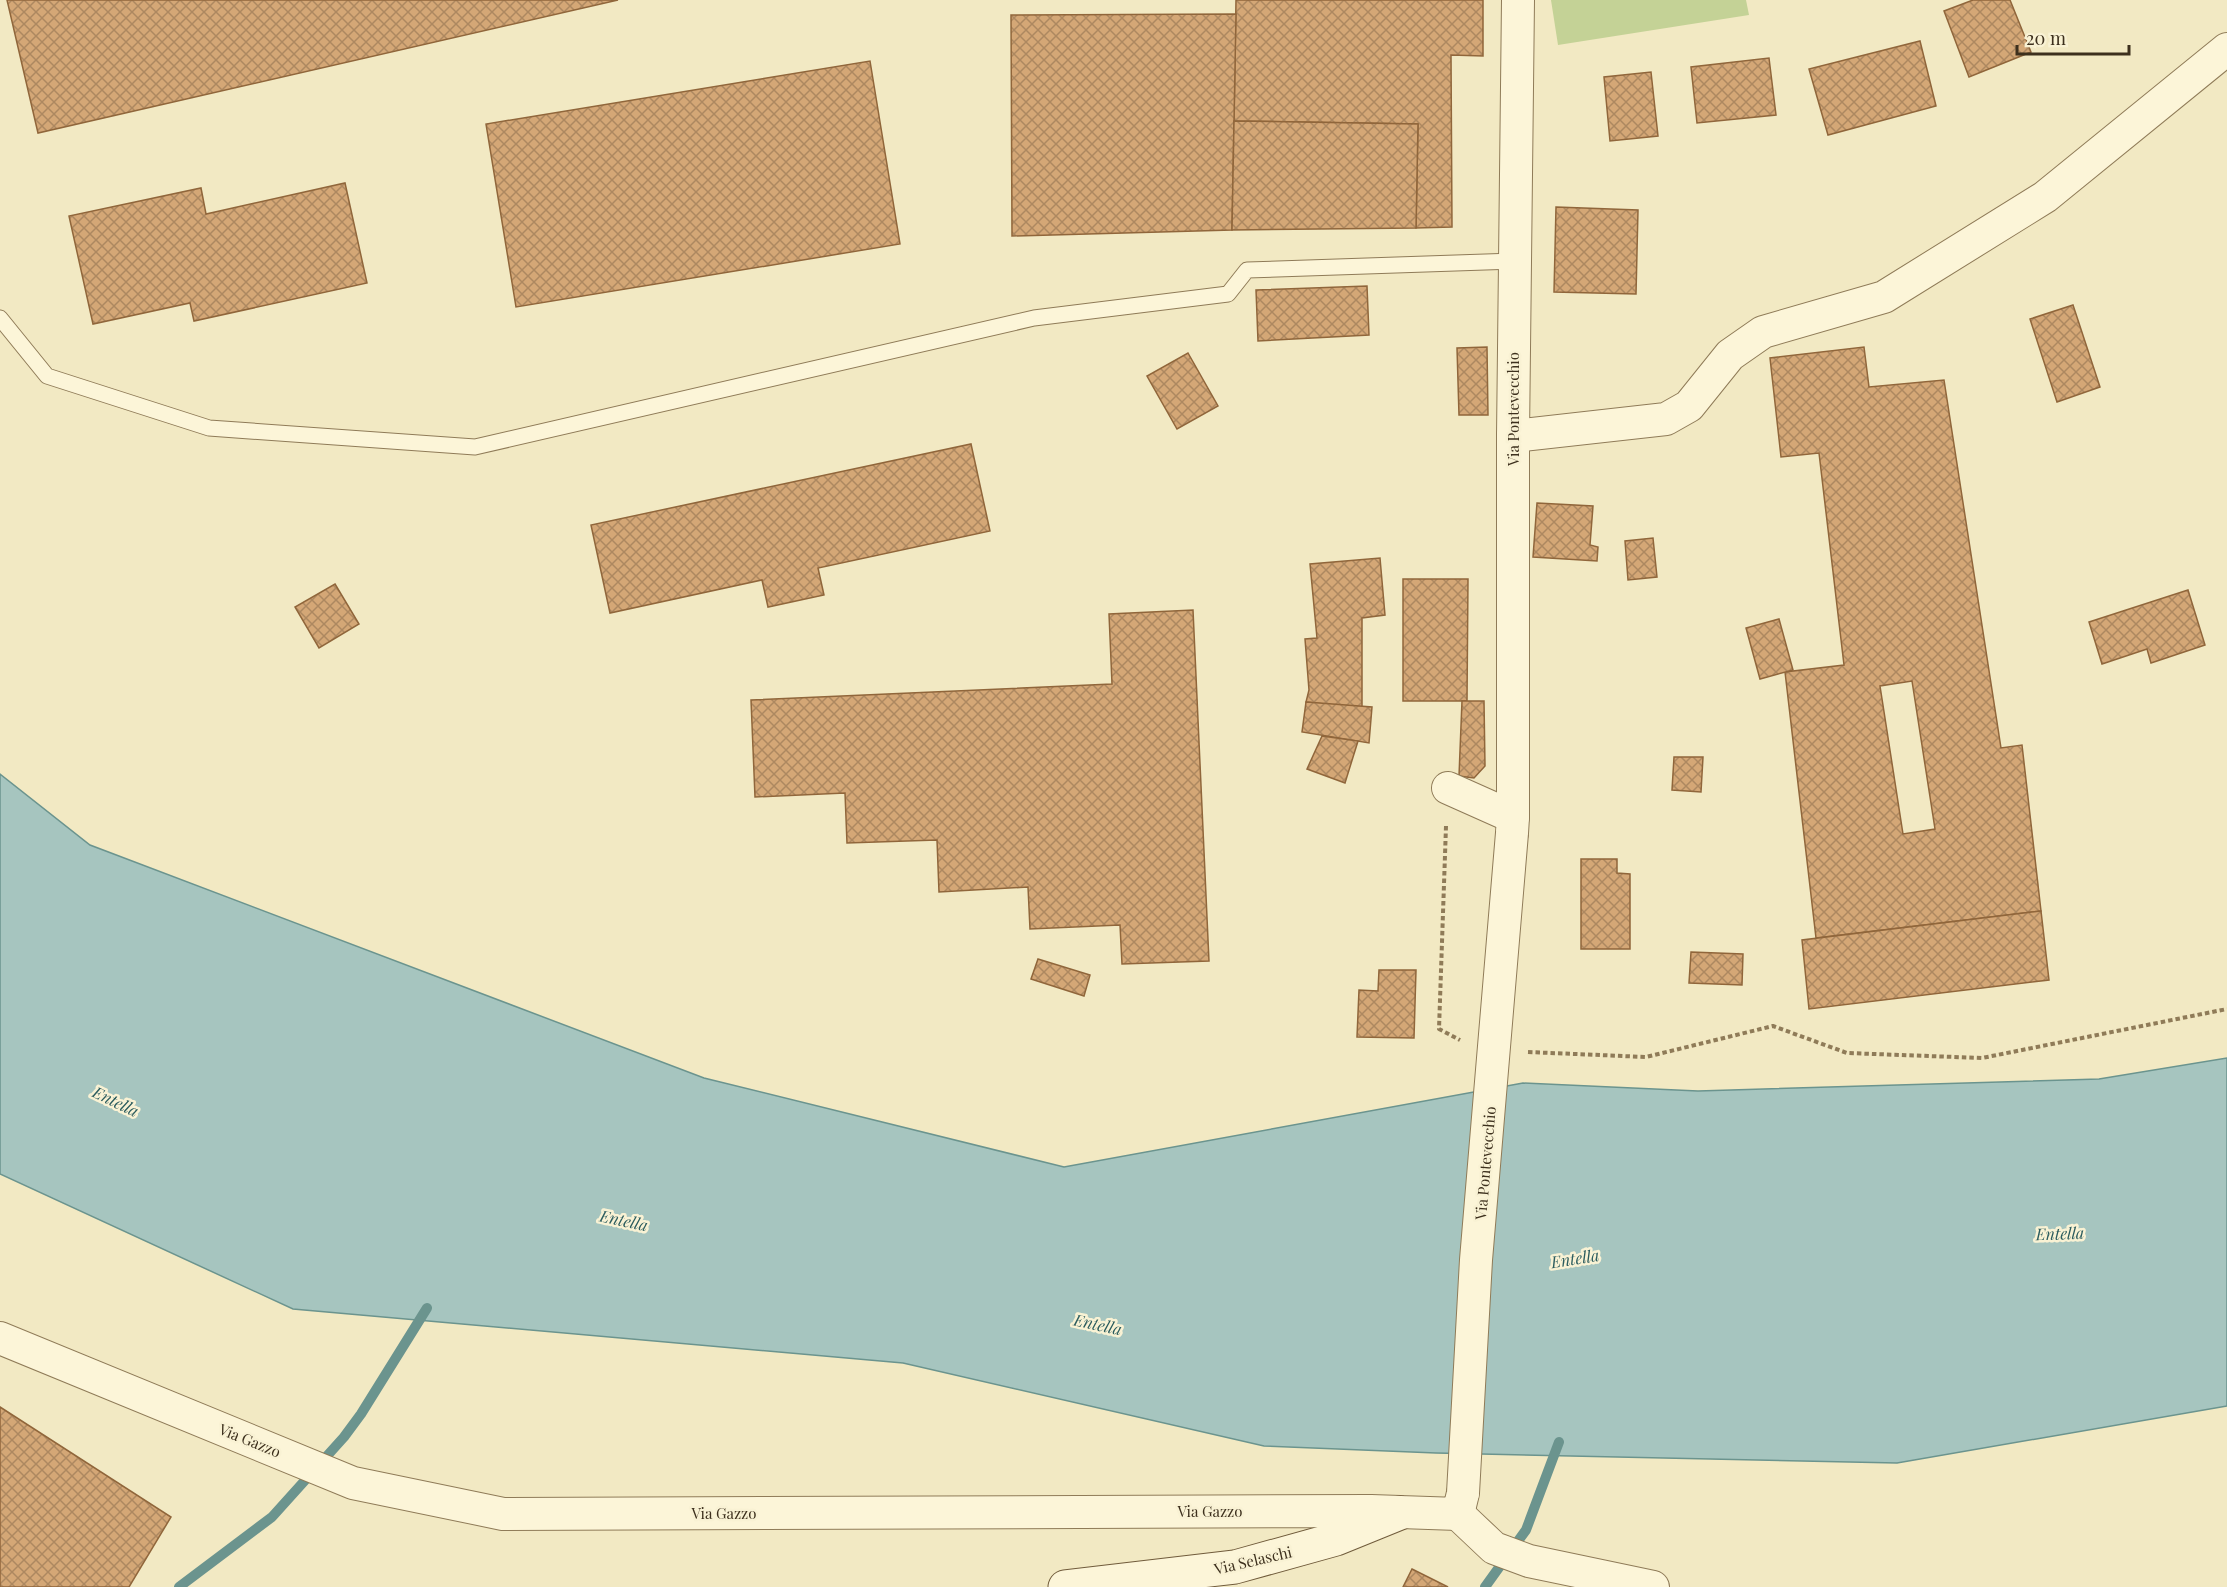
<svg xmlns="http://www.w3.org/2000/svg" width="2227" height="1587" viewBox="0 0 2227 1587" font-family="'Playfair Display',serif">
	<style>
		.green { fill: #c4d296 }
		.water { fill: #a6c5bf; stroke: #6b948e; stroke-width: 1.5 }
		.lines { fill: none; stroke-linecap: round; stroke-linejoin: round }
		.stream { stroke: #6b948e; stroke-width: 10 }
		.building { fill: url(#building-cross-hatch); stroke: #90663b; stroke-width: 1.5; fill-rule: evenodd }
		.lane-casing { stroke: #8f7b58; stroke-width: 17 }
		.street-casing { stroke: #8f7b58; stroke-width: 34 }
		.secondary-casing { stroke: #705b3b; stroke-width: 35 }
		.path { stroke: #8f7b58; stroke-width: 4; stroke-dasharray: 4.5 3; stroke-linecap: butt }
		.lane { stroke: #fcf5d8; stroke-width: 15 }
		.street { stroke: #fcf5d8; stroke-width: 32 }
		.secondary { stroke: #fcf5d8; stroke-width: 33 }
		.street-bridge-casing { stroke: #8f7b58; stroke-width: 34; stroke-linecap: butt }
		.street-bridge { stroke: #fcf5d8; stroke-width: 32 }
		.labels { text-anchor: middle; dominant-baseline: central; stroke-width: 5; stroke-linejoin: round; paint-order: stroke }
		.street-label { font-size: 15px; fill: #3d301d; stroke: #f9f2d4 }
		.water-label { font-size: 16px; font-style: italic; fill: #2b5c5e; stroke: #f9f2d4 }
	</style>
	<defs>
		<pattern id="building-cross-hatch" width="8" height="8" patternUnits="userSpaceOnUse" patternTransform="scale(1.5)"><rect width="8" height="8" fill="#d4a776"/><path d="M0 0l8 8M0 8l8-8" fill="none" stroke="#ad8860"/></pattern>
	</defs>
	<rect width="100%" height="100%" fill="#f2e9c3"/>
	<polygon class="green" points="1551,0 1746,0 1749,15 1558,45"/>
	<polygon class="water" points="0,774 90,845 704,1078 1064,1167 1523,1083 1698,1091 2099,1079 2227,1058 2227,1406 1897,1463 1436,1453 1264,1446 903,1363 293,1309 0,1174"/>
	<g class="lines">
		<g class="stream">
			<polyline points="179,1587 272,1517 344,1437 361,1414 427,1308"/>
			<polyline points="1485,1587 1526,1530 1559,1442"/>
		</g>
	</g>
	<g class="building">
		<polygon points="7,0 618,0 38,133"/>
		<polygon points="1236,0 1483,0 1483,56 1451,55 1452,227 1416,228 1418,124 1234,121"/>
		<polygon points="1973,0 2010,0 2031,52 1969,77 1944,11"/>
		<polygon points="1236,14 1232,230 1012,236 1011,15"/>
		<polygon points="1920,41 1936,106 1828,135 1809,69"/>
		<polygon points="1769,58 1776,115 1697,123 1691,67"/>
		<polygon points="870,61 900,244 516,307 486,124"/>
		<polygon points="1651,72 1658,136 1610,141 1604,77"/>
		<polygon points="1234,121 1418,124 1416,228 1232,230"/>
		<polygon points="345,183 367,283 194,321 190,303 93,324 69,216 201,188 206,214"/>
		<polygon points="1556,207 1638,210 1636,294 1554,292"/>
		<polygon points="1367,286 1369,335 1258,341 1256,290"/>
		<polygon points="2073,305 2100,387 2057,402 2030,319"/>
		<polygon points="1487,347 1488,415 1459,415 1457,348"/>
		<path d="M 1864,347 L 1869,387 L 1944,380 L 2001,748 L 2022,745 L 2041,911 L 1816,938 L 1785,672 L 1844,665 L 1819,453 L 1781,457 L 1770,358 ZM 1912,681 L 1935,829 L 1903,834 L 1880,686 Z"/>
		<polygon points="1188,353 1218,406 1177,429 1147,376"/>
		<polygon points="971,444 990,531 818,568 824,595 768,607 762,580 610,613 591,525"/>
		<polygon points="1537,503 1593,506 1590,545 1598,547 1597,561 1533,557"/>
		<polygon points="1653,538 1657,577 1628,580 1625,541"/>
		<polygon points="1380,558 1385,615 1362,618 1362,708 1306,702 1309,690 1305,639 1317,638 1310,564"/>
		<polygon points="1403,579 1468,579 1467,701 1403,701"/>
		<polygon points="335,584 359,624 319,648 295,607"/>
		<polygon points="2188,590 2205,645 2151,663 2147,649 2102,664 2089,622"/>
		<polygon points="1193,610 1209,961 1122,964 1120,925 1030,929 1028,887 939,892 937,840 847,843 845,793 755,797 751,700 1112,684 1109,614"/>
		<polygon points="1779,619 1793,670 1760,679 1746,628"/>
		<polygon points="1462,701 1484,701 1485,766 1474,778 1459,776"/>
		<polygon points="1306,702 1372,707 1369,743 1302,732"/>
		<polygon points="1322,736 1358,741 1345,783 1307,769"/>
		<polygon points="1674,757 1703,757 1701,792 1672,790"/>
		<polygon points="1581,859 1617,859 1617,873 1630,874 1630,949 1581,949"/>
		<polygon points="2041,911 2049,980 1809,1009 1802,940"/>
		<polygon points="1691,952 1743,954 1742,985 1689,983"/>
		<polygon points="1038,959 1090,975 1084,996 1031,979"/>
		<polygon points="1379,970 1416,970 1414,1038 1357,1037 1359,990 1378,991"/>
		<polygon points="0,1407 171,1517 129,1587 0,1587"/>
		<polygon points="1412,1569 1448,1587 1403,1587"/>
	</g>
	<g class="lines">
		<g class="lane-casing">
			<polyline id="lane" points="0,318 47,376 209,428 475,447 1034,318 1228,294 1247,270 1515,261"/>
		</g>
		<g class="street-casing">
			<g id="street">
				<polyline points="1513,436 1666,419 1689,406 1730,355 1763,332 1884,297 2045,197 2227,49"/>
				<polyline points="1448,788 1513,817 1512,833"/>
				<polyline points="1513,817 1513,436 1518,0"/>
				<polyline points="0,1338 353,1483 503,1514 1371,1511 1458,1514 1463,1493"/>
				<polyline points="1458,1514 1494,1548 1529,1561 1653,1587"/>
			</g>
		</g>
		<g class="secondary-casing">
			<polyline id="secondary" points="1065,1587 1235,1567 1336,1539 1400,1513"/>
		</g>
		<g class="path">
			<polyline points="1446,826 1439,1029 1460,1040"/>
			<polyline points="1528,1052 1646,1057 1773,1026 1847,1053 1982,1058 2227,1009"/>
		</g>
		<use href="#lane" class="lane"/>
		<use href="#street" class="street"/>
		<use href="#secondary" class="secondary"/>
		<g class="street-bridge-casing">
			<polyline id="street-bridge" points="1463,1493 1476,1260 1512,833"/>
		</g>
		<use href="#street-bridge" class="street-bridge"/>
	</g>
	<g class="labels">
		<g class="street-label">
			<text transform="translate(1513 409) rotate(-90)">Via Pontevecchio</text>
			<text transform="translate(1485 1163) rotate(-85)">Via Pontevecchio</text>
			<text transform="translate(250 1440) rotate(22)">Via Gazzo</text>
			<text x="1210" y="1511">Via Gazzo</text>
			<text x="724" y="1513">Via Gazzo</text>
			<text transform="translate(1253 1560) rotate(-13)">Via Selaschi</text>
		</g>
		<g class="water-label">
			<text transform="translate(116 1101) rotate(26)">Entella</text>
			<text transform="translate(624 1220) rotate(12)">Entella</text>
			<text transform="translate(2060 1233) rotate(-2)">Entella</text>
			<text transform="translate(1575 1258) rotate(-9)">Entella</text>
			<text transform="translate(1098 1324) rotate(12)">Entella</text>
		</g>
	</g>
	<path d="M2017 45v9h112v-9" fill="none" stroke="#3d301d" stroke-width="3"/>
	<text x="2026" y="45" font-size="18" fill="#3d301d" stroke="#f9f2d4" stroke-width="4.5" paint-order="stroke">20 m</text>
</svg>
